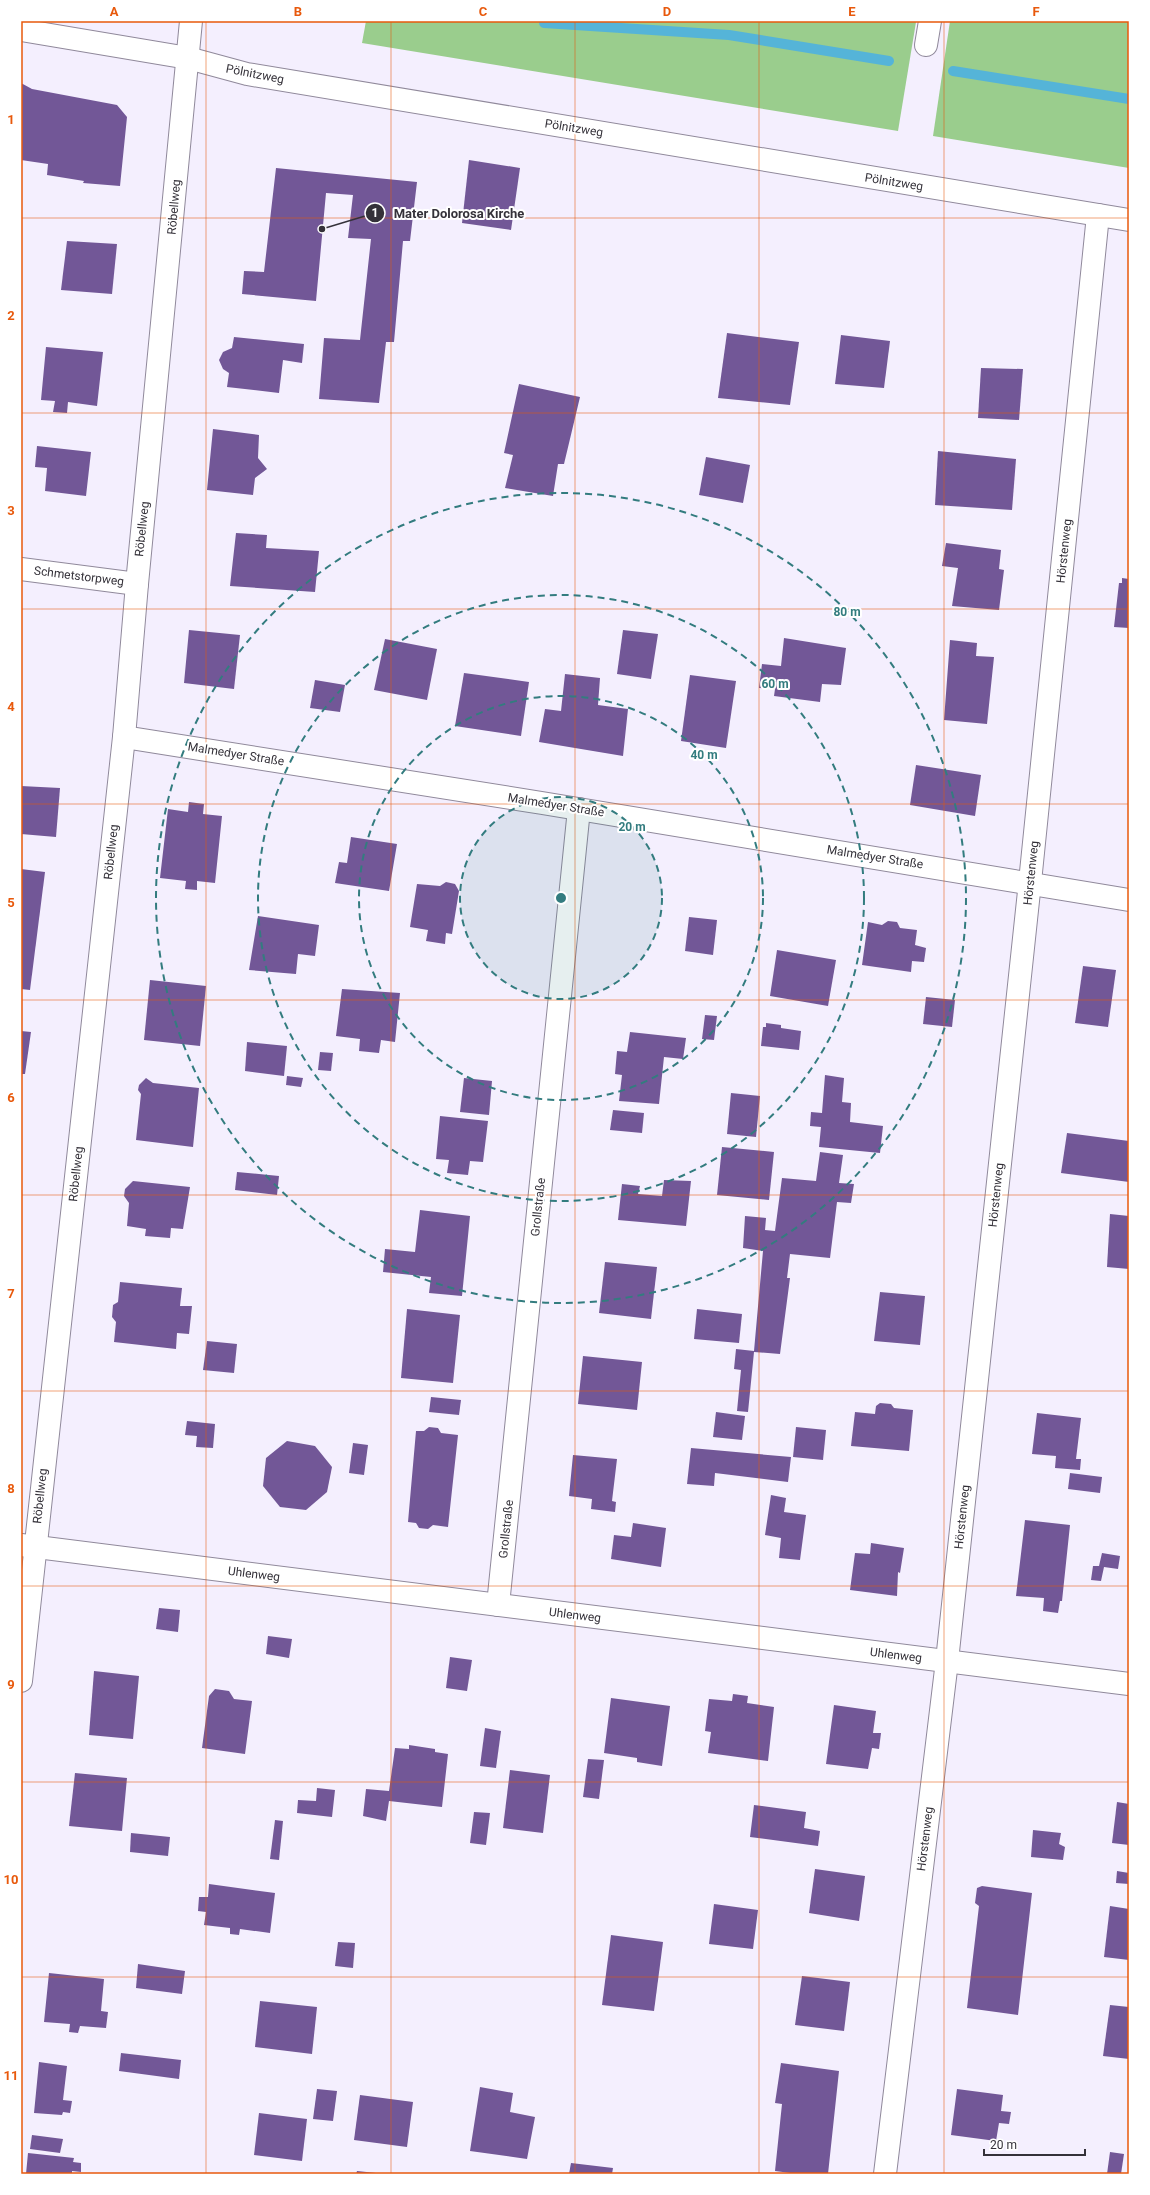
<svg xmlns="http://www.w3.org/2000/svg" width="1150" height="2195" viewBox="0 0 1150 2195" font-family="Roboto,sans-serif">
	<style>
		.forest { fill: #9acd8d }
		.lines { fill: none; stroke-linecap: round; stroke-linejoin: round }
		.stream { stroke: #55b4d8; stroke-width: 10 }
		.building { fill: #725797 }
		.minor-casing { stroke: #90899b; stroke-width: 24 }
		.minor { stroke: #fff; stroke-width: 22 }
		.grid { fill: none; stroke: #e8590c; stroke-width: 1; stroke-opacity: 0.55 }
		.ring { fill: none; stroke: #337c7f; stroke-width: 2; stroke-dasharray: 7 5 }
		.labels { text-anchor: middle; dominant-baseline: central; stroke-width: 4; stroke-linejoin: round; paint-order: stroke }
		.street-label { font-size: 12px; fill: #343139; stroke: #fff }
		.centre { fill: #337c7f; stroke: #fff; stroke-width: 2 }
		.ring-label { font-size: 12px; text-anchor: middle; font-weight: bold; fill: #337c7f; stroke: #fff; stroke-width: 4; stroke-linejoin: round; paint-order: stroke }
		.leader { fill: none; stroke: #343139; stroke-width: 1.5 }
		.callout-dot { fill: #343139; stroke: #fff; stroke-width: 1.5 }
		.mark-label { font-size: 12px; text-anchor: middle; font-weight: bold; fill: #fff }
		.callout-label { font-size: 13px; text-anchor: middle; font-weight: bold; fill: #343139; stroke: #fff; stroke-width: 4; stroke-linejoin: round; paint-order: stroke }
		.neatline { fill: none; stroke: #e8590c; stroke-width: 1.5 }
		.grid-label { font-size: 13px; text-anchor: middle; font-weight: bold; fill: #e8590c }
	</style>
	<rect width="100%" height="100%" fill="#f4effe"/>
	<g class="forest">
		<polygon points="366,21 909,21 916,22 898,131 362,43"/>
		<polygon points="950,21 1129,21 1129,168 933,136"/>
	</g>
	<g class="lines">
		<g class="stream">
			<polyline points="544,23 729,35 889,61"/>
			<polyline points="953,71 1129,99"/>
		</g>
	</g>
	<g class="building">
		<polygon points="21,83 32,89 117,105 127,117 120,186 83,183 84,181 47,175 48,164 21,160"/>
		<polygon points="469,160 520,168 511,230 462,223"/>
		<polygon points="276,168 417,182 410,241 403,241 394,342 386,342 379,403 319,399 324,338 360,340 371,239 348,238 353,195 326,193 316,301 242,294 244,271 264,272"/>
		<polygon points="67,241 117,244 112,294 61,290"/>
		<polygon points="727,333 799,342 790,405 718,398"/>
		<polygon points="841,335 890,341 884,388 835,384"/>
		<polygon points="234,337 304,344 302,363 283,360 279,393 227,387 229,373 223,369 219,360 223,352 232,348"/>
		<polygon points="46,347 103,352 97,406 68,402 67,413 53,412 55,401 41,400"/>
		<polygon points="981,368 1023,369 1019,420 978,418"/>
		<polygon points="519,384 580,397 564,464 558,464 553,496 505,488 513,455 504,453"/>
		<polygon points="213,429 259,435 258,458 267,469 255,478 253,495 207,490"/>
		<polygon points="37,446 91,452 86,496 45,491 47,468 35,467"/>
		<polygon points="938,451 1016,459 1012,510 935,505"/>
		<polygon points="706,457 750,465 743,503 699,495"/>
		<polygon points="236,533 267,535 266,548 319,551 315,592 230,586"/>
		<polygon points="946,543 1001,550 999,569 1004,570 999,610 952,606 958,568 942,566"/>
		<polygon points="1122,578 1129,579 1129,628 1114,627 1119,583 1122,583"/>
		<polygon points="189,630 240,635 234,689 184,683"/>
		<polygon points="623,630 658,634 651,679 617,674"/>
		<polygon points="784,638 846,648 841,685 822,684 820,702 774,696 775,689 759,688 762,664 781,666"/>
		<polygon points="385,639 437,649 427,700 374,690"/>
		<polygon points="950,640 977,643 976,656 994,657 987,724 944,720"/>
		<polygon points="464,673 529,682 521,736 455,726"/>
		<polygon points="565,674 600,678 598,705 628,709 623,756 539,742 545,709 561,711"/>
		<polygon points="690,675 736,681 726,748 681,741"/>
		<polygon points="315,680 345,685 340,712 310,708"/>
		<polygon points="916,765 981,775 975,816 910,805"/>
		<polygon points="21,786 60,788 56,837 21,834"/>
		<polygon points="189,802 204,804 203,814 222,816 215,883 197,881 197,890 185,889 186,881 160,878 168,809 188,812"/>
		<polygon points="351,837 397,844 389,891 335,883 339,862 347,863"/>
		<polygon points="21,869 45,872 30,990 21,989"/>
		<polygon points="446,882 455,884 459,891 452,934 446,933 445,944 426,941 428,930 410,927 417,884 440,886"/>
		<polygon points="258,916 319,925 315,956 298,954 296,974 249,970"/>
		<polygon points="689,917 717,920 713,955 685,951"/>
		<polygon points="888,921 897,922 900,928 917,930 915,945 926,948 924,962 912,961 911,972 862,965 868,922 882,925"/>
		<polygon points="777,950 836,960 828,1006 770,996"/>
		<polygon points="1083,966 1116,970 1108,1027 1075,1023"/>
		<polygon points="150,980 206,986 200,1046 144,1040"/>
		<polygon points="342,989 400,993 395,1042 381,1040 379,1053 359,1051 360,1039 336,1036"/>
		<polygon points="926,997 955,1000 952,1027 923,1024"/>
		<polygon points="705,1015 717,1016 714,1040 702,1039"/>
		<polygon points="766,1023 781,1025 781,1028 801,1031 799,1050 761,1046 763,1027 766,1027"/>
		<polygon points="21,1031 31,1032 25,1074 21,1074"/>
		<polygon points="630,1032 686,1038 683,1059 664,1057 659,1104 619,1101 622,1075 615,1074 617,1051 627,1052"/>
		<polygon points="247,1042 287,1046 284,1076 245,1071"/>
		<polygon points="320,1052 333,1053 331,1071 318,1070"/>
		<polygon points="825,1075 844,1078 842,1102 851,1103 850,1122 883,1126 880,1153 819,1147 821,1127 810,1126 811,1112 822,1113"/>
		<polygon points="287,1076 303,1078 301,1087 286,1085"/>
		<polygon points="146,1078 153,1083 199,1088 193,1147 136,1140 141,1094 138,1090 139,1085"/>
		<polygon points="464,1078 492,1081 489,1115 460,1112"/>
		<polygon points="731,1093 760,1096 756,1137 727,1134"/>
		<polygon points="613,1110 644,1113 642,1133 610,1130"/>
		<polygon points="440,1116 488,1121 483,1162 470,1161 468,1175 447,1173 449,1160 436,1159"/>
		<polygon points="1067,1133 1129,1141 1129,1182 1061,1173"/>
		<polygon points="722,1147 774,1152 769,1200 717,1195"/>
		<polygon points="820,1152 843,1155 839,1183 854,1184 851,1203 837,1202 830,1258 790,1254 787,1278 790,1278 780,1354 754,1352 748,1412 737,1411 741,1370 734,1369 736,1349 754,1351 763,1251 743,1248 745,1216 766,1218 765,1230 775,1231 782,1178 816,1181"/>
		<polygon points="237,1172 279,1176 277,1195 235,1190"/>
		<polygon points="664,1180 691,1181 686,1226 618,1220 622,1184 640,1186 638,1194 662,1196"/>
		<polygon points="133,1181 190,1187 183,1229 171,1228 170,1238 145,1236 146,1229 127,1226 129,1203 124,1196 125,1189"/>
		<polygon points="420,1210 470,1216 462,1296 429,1293 431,1277 383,1272 385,1249 415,1252"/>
		<polygon points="1110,1214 1129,1216 1129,1269 1107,1267"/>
		<polygon points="605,1262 657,1267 651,1319 599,1313"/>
		<polygon points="120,1282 182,1288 180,1306 192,1306 189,1334 177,1333 176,1349 114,1342 116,1322 112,1317 113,1305 118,1302"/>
		<polygon points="880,1292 925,1296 920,1345 874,1341"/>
		<polygon points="407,1309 460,1315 453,1383 401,1378"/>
		<polygon points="697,1309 742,1314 739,1343 694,1339"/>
		<polygon points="207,1341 237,1344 234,1373 203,1370"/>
		<polygon points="583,1356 642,1362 637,1410 578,1404"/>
		<polygon points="431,1397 461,1400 459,1415 429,1412"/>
		<polygon points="880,1403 891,1404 894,1408 913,1410 909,1451 851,1446 855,1412 875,1414 876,1406"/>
		<polygon points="716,1412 745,1416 742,1440 713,1437"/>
		<polygon points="1037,1413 1081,1418 1076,1459 1081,1459 1080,1470 1055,1468 1056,1456 1032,1454"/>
		<polygon points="187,1421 215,1424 213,1448 196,1447 197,1436 185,1435"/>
		<polygon points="429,1427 438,1428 441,1433 458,1435 448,1527 433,1525 428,1529 419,1528 416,1523 408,1522 416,1431 424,1431"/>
		<polygon points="796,1427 826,1430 823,1460 793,1457"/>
		<polygon points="287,1441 315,1446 332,1467 327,1492 306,1510 280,1507 263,1486 266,1458"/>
		<polygon points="353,1443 368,1445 364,1475 349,1473"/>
		<polygon points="691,1448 791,1457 788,1482 715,1473 714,1486 687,1484"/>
		<polygon points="573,1455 617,1459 612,1501 616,1502 615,1512 591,1509 592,1499 569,1496"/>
		<polygon points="1070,1473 1102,1477 1100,1493 1068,1489"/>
		<polygon points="771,1495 786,1498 784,1512 806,1515 800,1560 779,1558 781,1538 765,1535"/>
		<polygon points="1025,1520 1070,1525 1062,1601 1060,1601 1058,1613 1043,1611 1044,1598 1016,1596"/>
		<polygon points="633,1523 666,1528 661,1567 611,1559 614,1535 631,1537"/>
		<polygon points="871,1543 904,1548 900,1573 898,1572 897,1596 850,1590 855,1553 870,1554"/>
		<polygon points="1102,1553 1120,1556 1118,1569 1104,1567 1101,1581 1091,1580 1093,1566 1099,1566"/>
		<polygon points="159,1608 180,1610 178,1632 156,1629"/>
		<polygon points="268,1636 292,1639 289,1658 266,1654"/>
		<polygon points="450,1657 472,1660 467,1691 446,1688"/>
		<polygon points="94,1671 139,1676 133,1739 89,1735"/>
		<polygon points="215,1689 229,1691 234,1699 252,1701 245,1754 202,1748 209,1696"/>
		<polygon points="733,1694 748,1696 747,1703 774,1707 768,1761 708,1753 711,1732 705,1731 709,1699 732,1701"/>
		<polygon points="611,1698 670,1706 662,1766 637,1762 637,1758 604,1753"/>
		<polygon points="834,1705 876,1711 873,1733 881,1733 879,1749 872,1748 868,1769 826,1764"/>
		<polygon points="485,1728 501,1731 496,1768 480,1766"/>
		<polygon points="409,1745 435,1749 435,1752 448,1754 442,1807 389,1801 386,1821 363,1816 366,1789 389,1791 395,1748 409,1749"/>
		<polygon points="588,1759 604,1760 599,1799 583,1797"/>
		<polygon points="510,1770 550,1775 543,1833 503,1828"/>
		<polygon points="75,1773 127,1778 122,1831 69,1826"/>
		<polygon points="317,1788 335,1790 332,1817 297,1813 298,1800 316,1801"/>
		<polygon points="1117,1802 1129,1804 1129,1845 1112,1843"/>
		<polygon points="754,1805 806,1812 804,1828 820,1831 818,1846 750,1837"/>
		<polygon points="474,1812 490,1813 486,1845 470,1843"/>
		<polygon points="275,1820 283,1821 279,1860 270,1859"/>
		<polygon points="1033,1830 1061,1833 1059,1844 1065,1847 1063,1860 1031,1857"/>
		<polygon points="131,1833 170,1837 168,1856 130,1852"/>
		<polygon points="815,1869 865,1876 859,1921 809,1913"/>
		<polygon points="1117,1871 1129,1873 1129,1884 1116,1883"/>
		<polygon points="209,1884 275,1893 270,1933 240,1929 239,1935 230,1934 230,1928 204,1925 206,1912 198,1911 199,1897 208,1897"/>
		<polygon points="982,1886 1032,1893 1018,2015 967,2008 979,1906 975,1903 977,1888"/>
		<polygon points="714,1904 758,1910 753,1949 709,1944"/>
		<polygon points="1110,1906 1129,1909 1129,1960 1104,1957"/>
		<polygon points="611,1935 663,1942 654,2011 602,2005"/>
		<polygon points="338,1942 355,1943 353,1968 335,1966"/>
		<polygon points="138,1964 185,1971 182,1994 136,1988"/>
		<polygon points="49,1973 104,1979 101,2011 108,2012 106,2028 80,2026 78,2033 69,2032 70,2024 44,2022"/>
		<polygon points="802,1976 850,1982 844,2031 795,2025"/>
		<polygon points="260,2001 317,2007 312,2054 255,2047"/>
		<polygon points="1110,2005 1129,2007 1129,2059 1103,2056"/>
		<polygon points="121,2053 181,2060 179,2079 119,2071"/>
		<polygon points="39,2062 67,2066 63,2100 72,2101 70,2113 63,2112 62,2115 34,2113"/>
		<polygon points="781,2063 839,2071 828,2174 798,2174 775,2171 782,2104 775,2103"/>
		<polygon points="480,2087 513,2093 510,2112 535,2117 527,2159 470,2151"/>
		<polygon points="317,2089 337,2091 333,2121 313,2119"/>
		<polygon points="957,2089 1003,2095 1001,2111 1011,2112 1009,2124 999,2123 996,2141 951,2135"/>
		<polygon points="360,2095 413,2102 407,2147 354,2140"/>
		<polygon points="259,2113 307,2119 302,2161 254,2155"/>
		<polygon points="32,2135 63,2139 60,2153 30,2149"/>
		<polygon points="1110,2152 1124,2154 1121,2174 1107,2174"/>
		<polygon points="28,2153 74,2158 73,2162 81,2163 81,2172 72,2171 72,2174 26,2174"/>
		<polygon points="571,2163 613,2168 612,2174 569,2174"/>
		<polygon points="357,2171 376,2173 376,2174 356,2174"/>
	</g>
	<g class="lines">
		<g class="minor-casing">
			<g id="minor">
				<polyline points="21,30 188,58 247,74 1129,220"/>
				<polyline points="926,45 930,21"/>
				<polyline points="21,569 137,584"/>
				<polyline points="124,737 542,803 1129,900"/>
				<polyline points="21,1545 1129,1684"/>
				<polyline points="498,1605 579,809"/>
				<polyline points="21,1681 124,737 137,584 191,21"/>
				<polyline points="885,2174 947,1661 1030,882 1098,215"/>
			</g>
		</g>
		<use href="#minor" class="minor"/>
	</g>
	<path class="grid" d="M 206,21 L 206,2174M 391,21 L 391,2174M 575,21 L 575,2174M 759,21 L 759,2174M 944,21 L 944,2174M 21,218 L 1129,218M 21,413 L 1129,413M 21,609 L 1129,609M 21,804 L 1129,804M 21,1000 L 1129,1000M 21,1195 L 1129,1195M 21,1391 L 1129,1391M 21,1586 L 1129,1586M 21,1782 L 1129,1782M 21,1977 L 1129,1977"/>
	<circle cx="561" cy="898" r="101" fill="#337c7f" fill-opacity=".12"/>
	<g class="ring">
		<circle cx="561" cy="898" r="101"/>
		<circle cx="561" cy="898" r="202"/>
		<circle cx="561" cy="898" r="303"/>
		<circle cx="561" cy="898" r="405"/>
	</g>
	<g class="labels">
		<g class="street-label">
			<text transform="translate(255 74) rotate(11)">Pölnitzweg</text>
			<text transform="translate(574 128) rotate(9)">Pölnitzweg</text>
			<text transform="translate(894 182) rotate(9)">Pölnitzweg</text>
			<text transform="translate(174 207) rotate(-85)">Röbellweg</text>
			<text transform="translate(142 529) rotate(-84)">Röbellweg</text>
			<text transform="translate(1064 551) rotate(-84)">Hörstenweg</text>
			<text transform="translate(79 576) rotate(7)">Schmetstorpweg</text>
			<text transform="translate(236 754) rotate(9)">Malmedyer Straße</text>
			<text transform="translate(556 805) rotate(9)">Malmedyer Straße</text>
			<text transform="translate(111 852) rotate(-84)">Röbellweg</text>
			<text transform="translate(875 857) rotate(9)">Malmedyer Straße</text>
			<text transform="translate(1031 873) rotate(-84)">Hörstenweg</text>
			<text transform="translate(76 1174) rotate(-84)">Röbellweg</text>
			<text transform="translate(996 1195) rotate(-84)">Hörstenweg</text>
			<text transform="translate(538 1207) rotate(-84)">Grollstraße</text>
			<text transform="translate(40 1496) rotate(-84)">Röbellweg</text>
			<text transform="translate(962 1517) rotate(-84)">Hörstenweg</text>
			<text transform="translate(506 1529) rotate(-84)">Grollstraße</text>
			<text transform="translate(254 1574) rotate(7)">Uhlenweg</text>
			<text transform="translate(575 1615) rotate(7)">Uhlenweg</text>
			<text transform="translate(896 1655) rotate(7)">Uhlenweg</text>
			<text transform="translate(925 1839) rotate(-83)">Hörstenweg</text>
		</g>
	</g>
	<circle cx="561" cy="898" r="6" class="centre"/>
	<g class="ring-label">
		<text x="847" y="616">80 m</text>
		<text x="775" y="688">60 m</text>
		<text x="704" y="759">40 m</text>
		<text x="632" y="831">20 m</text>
	</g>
	<path class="leader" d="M322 229L375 213"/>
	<g class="callout-dot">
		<circle cx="322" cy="229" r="4"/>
		<circle cx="375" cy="213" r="10"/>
	</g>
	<g class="mark-label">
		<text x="375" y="217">1</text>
	</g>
	<g class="callout-label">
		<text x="459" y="218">Mater Dolorosa Kirche</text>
	</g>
	<rect width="1150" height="2195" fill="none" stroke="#ffffff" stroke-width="44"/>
	<path d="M984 2149v6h101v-6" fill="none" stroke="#343139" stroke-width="2"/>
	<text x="990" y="2149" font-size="12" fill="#343139" stroke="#ffffff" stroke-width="3" paint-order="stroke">20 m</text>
	<rect x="22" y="22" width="1106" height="2151" class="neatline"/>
	<g class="grid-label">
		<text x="114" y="16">A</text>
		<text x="298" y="16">B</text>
		<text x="483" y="16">C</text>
		<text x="667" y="16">D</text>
		<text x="852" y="16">E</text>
		<text x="1036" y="16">F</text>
		<text x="11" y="124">1</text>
		<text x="11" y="320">2</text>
		<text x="11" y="515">3</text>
		<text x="11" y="711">4</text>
		<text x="11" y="907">5</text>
		<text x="11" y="1102">6</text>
		<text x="11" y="1298">7</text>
		<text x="11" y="1493">8</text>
		<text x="11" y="1689">9</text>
		<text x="11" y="1884">10</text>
		<text x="11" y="2080">11</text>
	</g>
</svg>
